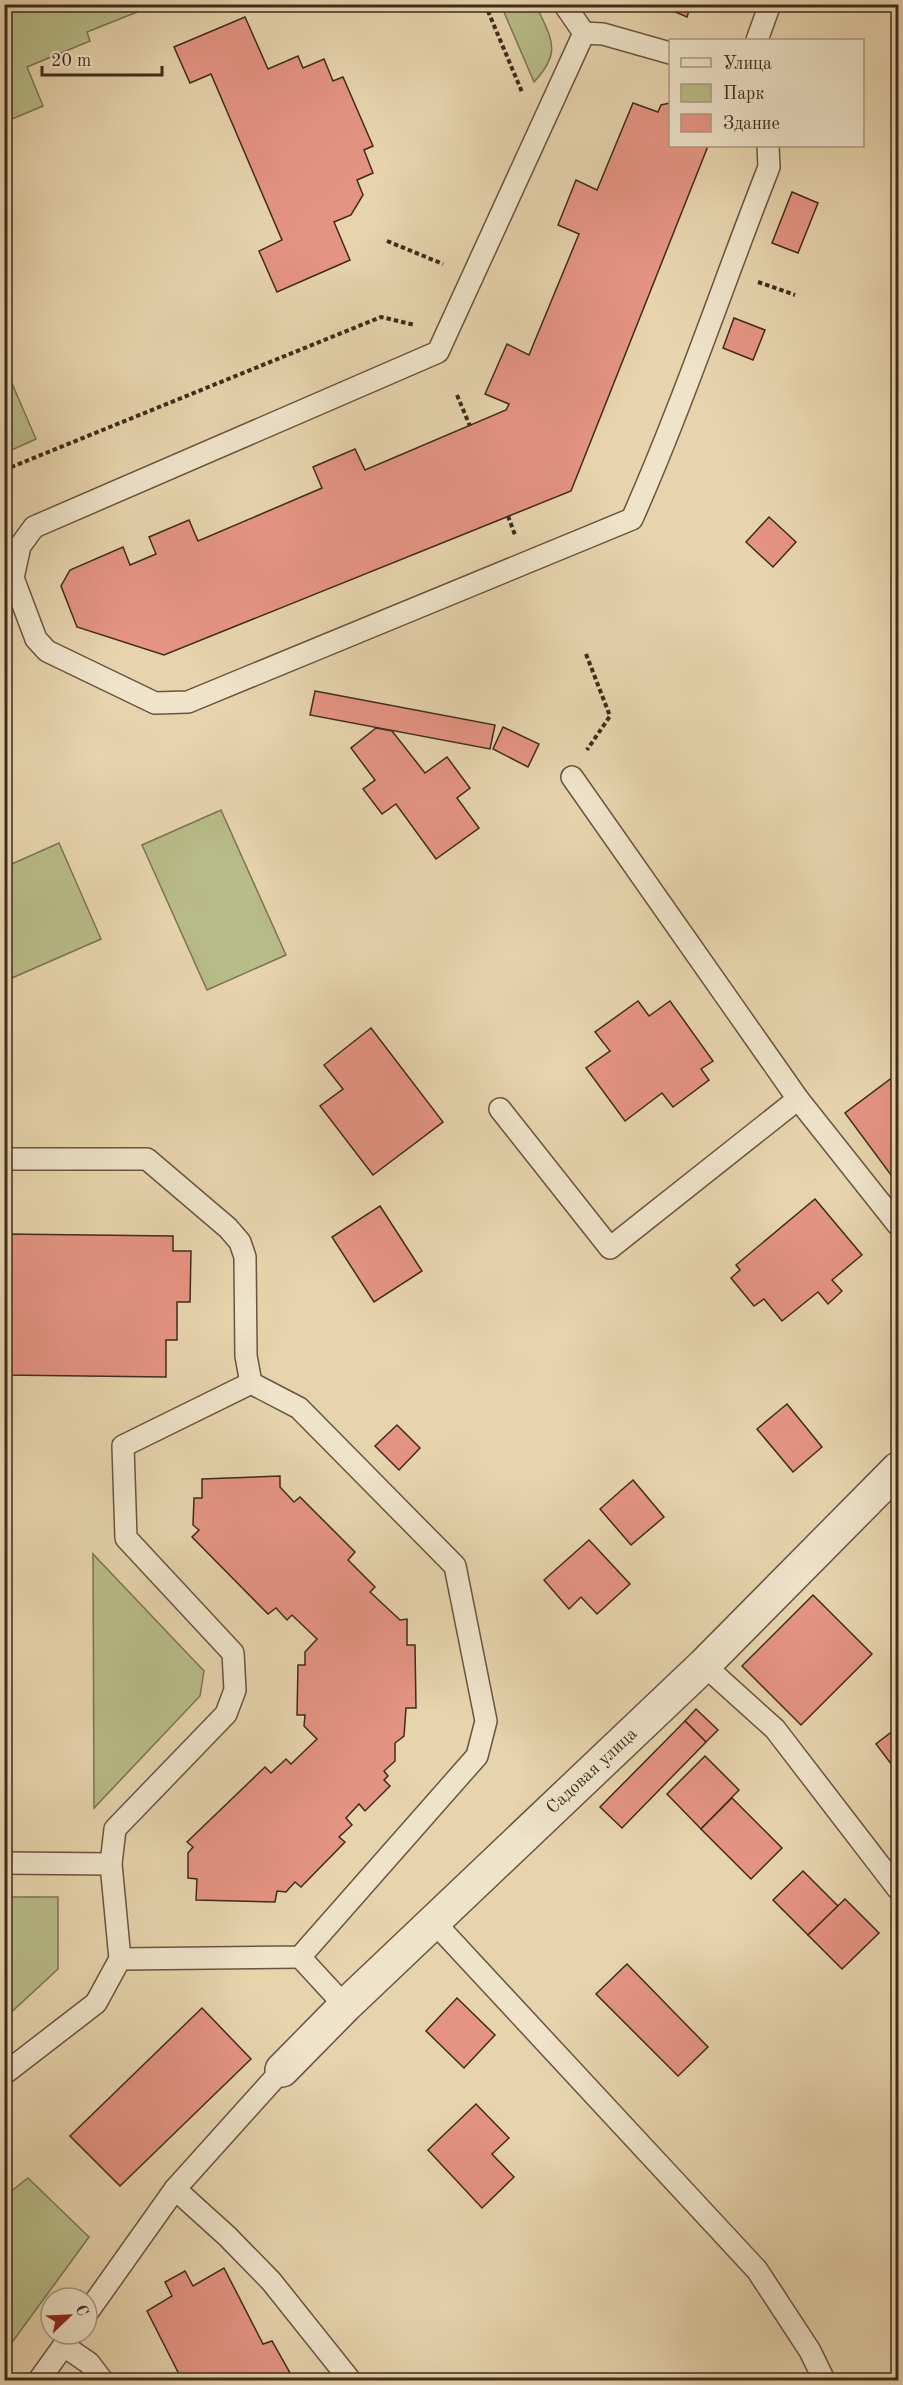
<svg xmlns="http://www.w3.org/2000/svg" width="903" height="2385" viewBox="0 0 903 2385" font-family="'Old Standard TT',serif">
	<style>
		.green { fill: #b8bc88; stroke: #7c7452; stroke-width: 1.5 }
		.building { fill: #e59483; stroke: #3f2b1c; stroke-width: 1.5 }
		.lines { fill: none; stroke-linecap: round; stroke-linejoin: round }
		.service-casing { stroke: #695540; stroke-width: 24 }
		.minor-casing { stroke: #695540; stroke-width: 36 }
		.path { stroke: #3f2b1c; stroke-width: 4; stroke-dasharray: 4.5 3; stroke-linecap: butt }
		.service { stroke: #efe3ca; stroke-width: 21 }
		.minor { stroke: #efe3ca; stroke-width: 33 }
		.labels { text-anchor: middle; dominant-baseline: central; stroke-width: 5; stroke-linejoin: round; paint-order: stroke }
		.street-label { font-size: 18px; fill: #3f2b1c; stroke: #efe3ca }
	</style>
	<rect width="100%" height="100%" fill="#e7d4ad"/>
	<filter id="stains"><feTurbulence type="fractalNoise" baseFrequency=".00333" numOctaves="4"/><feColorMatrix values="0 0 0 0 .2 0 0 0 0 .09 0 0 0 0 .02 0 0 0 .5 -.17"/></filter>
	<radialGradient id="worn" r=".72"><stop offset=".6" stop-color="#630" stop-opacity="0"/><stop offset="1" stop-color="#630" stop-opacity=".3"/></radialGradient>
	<g class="green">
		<polygon points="5,4 155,4 155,5 87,32 90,41 27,67 43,106 5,122 4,29 9,25 5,12"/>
		<path d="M 501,5 L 536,5 C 551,39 563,51 534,82 Z"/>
		<polygon points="4,365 36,439 5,453 4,453"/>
		<polygon points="221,810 286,955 207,990 142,845"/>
		<polygon points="59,843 101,939 5,981 5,867"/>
		<polygon points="93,1554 204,1671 200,1696 94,1808"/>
		<polygon points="5,1897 58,1897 58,1969 5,2018"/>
		<polygon points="28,2178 89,2237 5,2352 5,2196"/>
	</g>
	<g class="building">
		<polygon points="657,4 691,4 687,17"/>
		<polygon points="245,17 268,69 298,56 303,68 324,59 333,81 343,77 373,146 364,150 373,173 357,180 363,195 351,215 334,222 350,260 277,292 259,251 282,240 211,74 190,83 174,47"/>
		<polygon points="633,103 658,112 661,105 670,103 670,146 708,146 571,491 164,655 77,627 61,586 70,570 123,547 130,565 156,554 149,537 189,520 198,541 322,488 313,467 355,449 365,470 506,410 509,404 485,394 507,344 529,355 579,234 558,225 576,180 597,190"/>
		<polygon points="792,192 818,203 798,253 772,243"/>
		<polygon points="734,318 765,330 753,360 723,348"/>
		<polygon points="769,517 796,542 773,567 746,542"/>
		<polygon points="315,691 495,725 490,749 310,715"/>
		<polygon points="503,727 539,744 528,767 493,749"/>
		<polygon points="376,728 392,731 425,773 447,757 470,788 457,798 479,828 436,859 396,804 382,814 363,789 375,780 351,748"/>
		<polygon points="638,1001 649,1016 670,1001 713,1061 701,1069 709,1080 673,1107 662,1093 625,1121 586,1068 610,1051 595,1032"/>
		<polygon points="371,1028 443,1122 373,1175 320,1106 343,1089 324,1065"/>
		<polygon points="897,1074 898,1169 891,1175 845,1113"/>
		<polygon points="815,1199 862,1255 832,1280 842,1291 828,1304 818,1292 782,1321 764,1299 754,1306 731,1278 740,1270 736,1265"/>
		<polygon points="380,1206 422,1271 374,1302 332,1237"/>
		<polygon points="4,1234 173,1236 173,1251 191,1251 190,1302 177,1302 177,1340 166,1340 166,1377 4,1375"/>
		<polygon points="787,1404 822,1447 793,1472 757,1429"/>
		<polygon points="397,1425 420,1448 399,1470 375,1446"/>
		<polygon points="280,1476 280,1487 294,1502 300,1497 355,1552 348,1560 375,1587 370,1592 400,1620 407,1619 407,1645 415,1645 416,1708 406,1708 404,1736 395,1743 395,1761 384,1771 388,1776 384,1780 390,1786 365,1811 359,1804 346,1818 352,1825 339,1837 345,1842 301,1887 295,1882 286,1892 277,1891 275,1902 196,1900 197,1879 188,1878 188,1853 193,1847 187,1842 265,1767 271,1773 286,1759 291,1764 317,1739 304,1726 305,1715 297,1715 298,1665 305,1665 305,1652 317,1639 292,1615 287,1620 276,1608 268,1614 192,1537 199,1530 193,1525 194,1498 202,1498 202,1479"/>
		<polygon points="633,1480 664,1517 631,1545 600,1509"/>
		<polygon points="589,1540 630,1584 597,1614 581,1597 569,1609 544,1580"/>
		<polygon points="813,1595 872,1654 801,1725 742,1666"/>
		<polygon points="696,1709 718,1730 706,1742 685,1721"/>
		<polygon points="685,1721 706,1742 622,1828 600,1807"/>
		<polygon points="898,1727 898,1773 876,1744"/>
		<polygon points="705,1756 739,1790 701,1829 667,1794"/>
		<polygon points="732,1798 782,1848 751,1879 701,1829"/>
		<polygon points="803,1871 838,1906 808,1935 773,1900"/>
		<polygon points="845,1899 879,1933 842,1969 808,1935"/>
		<polygon points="627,1964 708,2047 678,2076 596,1994"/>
		<polygon points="457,1998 495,2035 464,2068 426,2031"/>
		<polygon points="202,2008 251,2059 120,2186 70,2136"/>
		<polygon points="476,2104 509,2138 492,2154 514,2177 482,2208 428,2150"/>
		<polygon points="224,2268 263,2344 272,2341 294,2380 182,2380 147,2311 172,2296 165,2282 185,2271 193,2286"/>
	</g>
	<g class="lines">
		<g class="service-casing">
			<g id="service">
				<polyline points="564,4 584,33 603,34 670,53"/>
				<path d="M 584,33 L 438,352 L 34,527 L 20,546 L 13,578 L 36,639 L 47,651 L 155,703 L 188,702 L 632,519 C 683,404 723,284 769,167 L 768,146"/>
				<polyline points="757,40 770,4"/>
				<polyline points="572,777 798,1099 898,1225"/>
				<polyline points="500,1109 610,1248 798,1099"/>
				<polyline points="4,1159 147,1159 228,1228 240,1242 245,1257 246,1356 251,1383"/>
				<polyline points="704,1665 775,1729 898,1889"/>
				<polyline points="4,1863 111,1864"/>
				<polyline points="434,1922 757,2270 810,2351 824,2380"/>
				<polyline points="300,1957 345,2006"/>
				<polyline points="120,1959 300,1957 477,1756 486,1721 455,1566 299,1408 251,1383"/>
				<polyline points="4,2074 96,2003 120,1959 111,1864 115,1829 226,1714 235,1690 233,1653 126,1538 123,1446 251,1383"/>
				<polyline points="175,2189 227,2236 271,2281 350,2380"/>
				<polyline points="87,2313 175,2189 282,2070"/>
				<polyline points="64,2346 89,2363 102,2380"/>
				<polyline points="39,2380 72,2334"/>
			</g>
		</g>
		<g class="minor-casing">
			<polyline id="minor" points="282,2070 345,2006 704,1665 898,1469"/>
		</g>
		<g class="path">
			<polyline points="485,4 522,92"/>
			<polyline points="4,13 11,4"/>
			<polyline points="387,241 443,264"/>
			<polyline points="758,282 795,295"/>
			<polyline points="457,395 470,426"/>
			<polyline points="4,470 381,317 415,325"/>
			<polyline points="508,516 515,535"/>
			<polyline points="586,654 610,716 587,750"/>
		</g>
		<use href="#service" class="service"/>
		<use href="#minor" class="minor"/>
	</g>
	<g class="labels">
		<g class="street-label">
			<text transform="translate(592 1771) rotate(-43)">Садовая улица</text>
		</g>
	</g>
	<rect width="903" height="2385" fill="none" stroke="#e7d4ad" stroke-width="24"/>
	<rect x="6" y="6" width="891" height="2373" fill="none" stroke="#3f2b1c" stroke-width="3"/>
	<rect x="12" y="12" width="879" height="2361" fill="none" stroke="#3f2b1c" stroke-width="1.5"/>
	<rect x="669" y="39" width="195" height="108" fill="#efe3ca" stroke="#a99984" stroke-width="1.5"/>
	<rect x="681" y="58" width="30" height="9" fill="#efe3ca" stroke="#a99984" stroke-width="1.5"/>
	<text x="723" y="69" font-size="18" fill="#3f2b1c">Улица</text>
	<rect x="681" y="84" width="30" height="18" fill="#b8bc88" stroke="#a99984" stroke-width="1.5"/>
	<text x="723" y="99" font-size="18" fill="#3f2b1c">Парк</text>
	<rect x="681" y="114" width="30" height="18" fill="#e59483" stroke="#a99984" stroke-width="1.5"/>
	<text x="723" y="129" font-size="18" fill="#3f2b1c">Здание</text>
	<g transform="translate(69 2316) rotate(67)"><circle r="28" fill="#efe3ca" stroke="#a99984" stroke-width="1.5"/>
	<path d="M0-4.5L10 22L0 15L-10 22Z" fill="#8f2418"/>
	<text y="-9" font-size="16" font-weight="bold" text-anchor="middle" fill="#3f2b1c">С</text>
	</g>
	<path d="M42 66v9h120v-9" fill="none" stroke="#3f2b1c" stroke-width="3"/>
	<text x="51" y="66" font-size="18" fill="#3f2b1c" stroke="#efe3ca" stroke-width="4.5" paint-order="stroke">20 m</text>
	<rect width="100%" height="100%" filter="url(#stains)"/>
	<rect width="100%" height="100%" fill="url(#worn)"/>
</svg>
